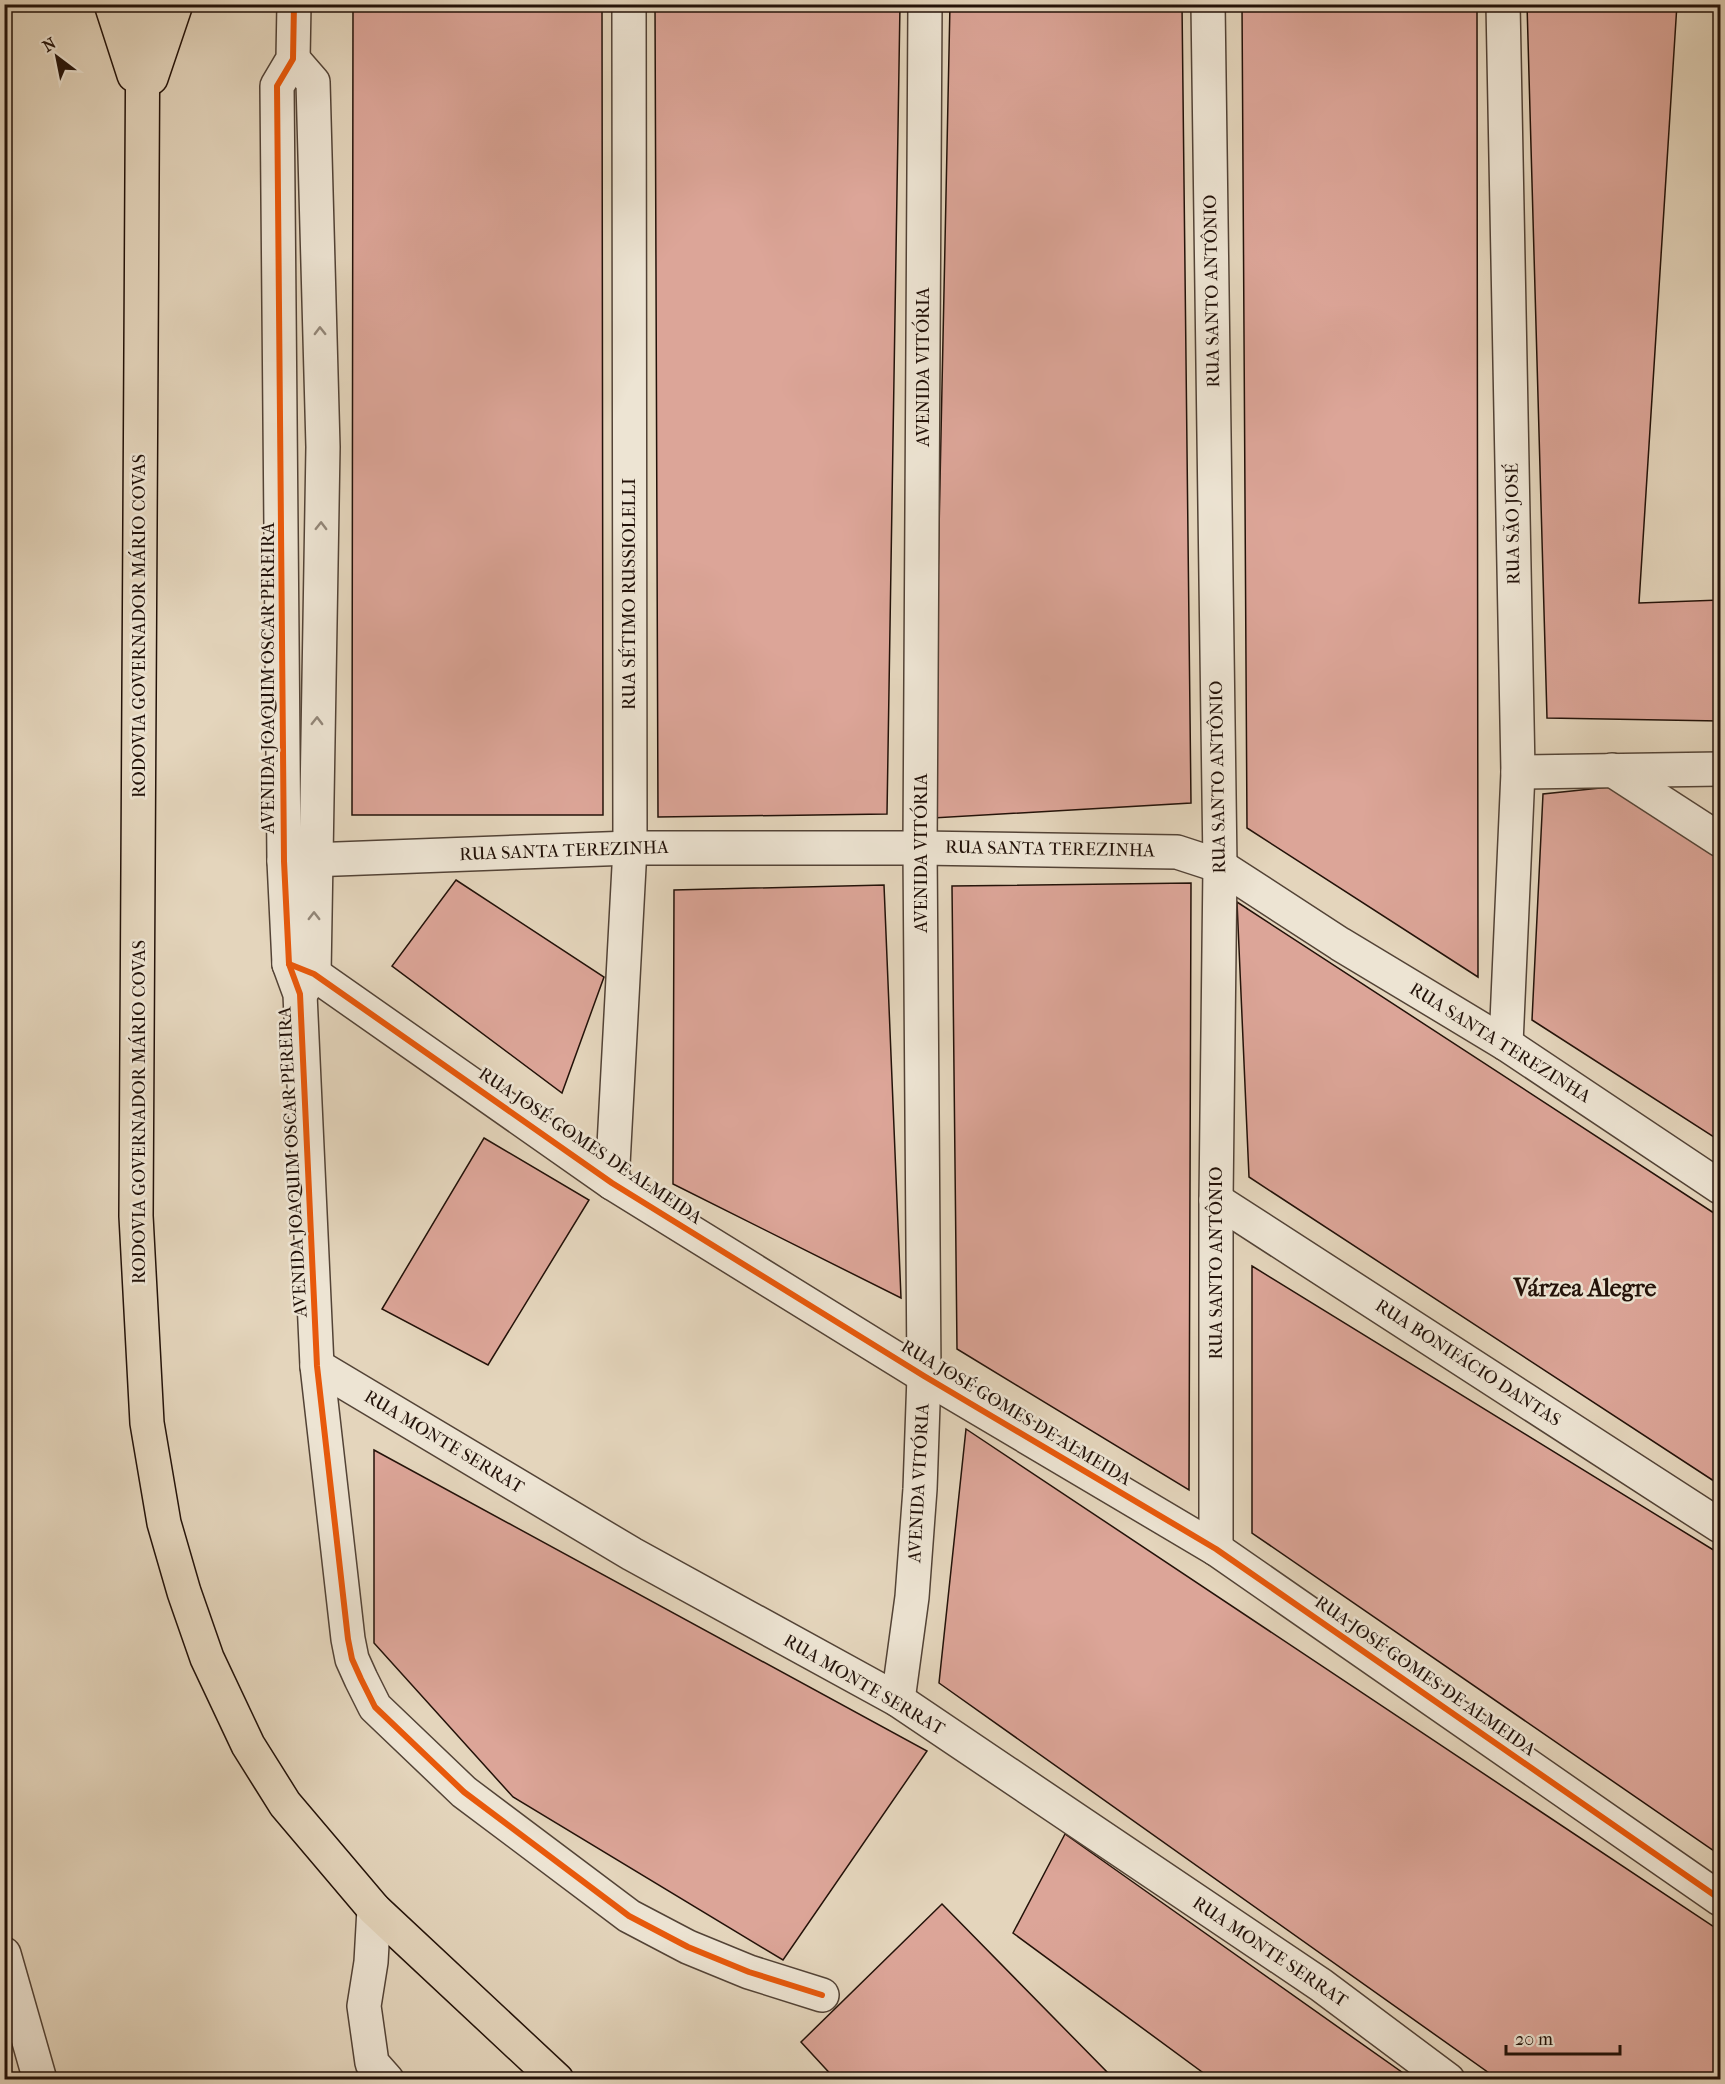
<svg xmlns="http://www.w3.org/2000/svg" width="1725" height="2084" viewBox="0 0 1725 2084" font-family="'IM FELL French Canon',serif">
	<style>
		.building { fill: #dca598; stroke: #231209; stroke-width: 1.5 }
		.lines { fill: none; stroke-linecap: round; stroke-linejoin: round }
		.minor-casing { stroke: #534336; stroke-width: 36 }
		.highway-casing { stroke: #231209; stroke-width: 36 }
		.minor { stroke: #ede4d3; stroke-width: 33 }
		.highway { stroke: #e4d5bc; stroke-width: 33 }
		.cycleway-casing { stroke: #ede4d3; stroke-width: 10 }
		.cycleway { stroke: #e8590c; stroke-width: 6 }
		.oneway { stroke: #928678 }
		.labels { text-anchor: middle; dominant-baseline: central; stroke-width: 5; stroke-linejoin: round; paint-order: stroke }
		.street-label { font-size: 18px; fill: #231209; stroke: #ede4d3 }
		.district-label { font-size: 24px; font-weight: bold; fill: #231209; stroke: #ede4d3 }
	</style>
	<rect width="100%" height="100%" fill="#e4d5bc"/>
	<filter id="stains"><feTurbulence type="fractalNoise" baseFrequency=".00333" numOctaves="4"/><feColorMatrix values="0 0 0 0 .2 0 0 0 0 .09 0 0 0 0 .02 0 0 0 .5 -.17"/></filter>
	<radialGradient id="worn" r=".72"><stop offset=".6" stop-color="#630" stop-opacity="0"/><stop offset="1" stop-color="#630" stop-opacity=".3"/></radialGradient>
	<g class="building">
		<polygon points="353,4 602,4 603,815 352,815"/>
		<polygon points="655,4 900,4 887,814 658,817"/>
		<polygon points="950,4 1182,4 1191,803 933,818"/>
		<polygon points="1242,4 1477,4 1478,977 1247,828"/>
		<polygon points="1527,4 1677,4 1639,603 1720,600 1720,721 1547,718"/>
		<polygon points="1610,787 1720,860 1720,1141 1532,1020 1543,794"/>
		<polygon points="456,880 604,977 562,1093 392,966"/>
		<polygon points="1191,883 1189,1490 957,1349 952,886"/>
		<polygon points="884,885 901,1298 673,1184 674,890"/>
		<polygon points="1237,902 1720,1217 1720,1485 1249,1177"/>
		<polygon points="484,1138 589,1200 488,1365 382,1309"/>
		<polygon points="1252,1266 1720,1554 1720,1855 1252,1533"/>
		<polygon points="966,1429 1720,1931 1720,2080 1499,2080 939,1683"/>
		<polygon points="374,1450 927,1751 783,1960 513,1797 374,1643"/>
		<polygon points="1065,1834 1413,2080 1213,2080 1013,1933"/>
		<polygon points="942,1904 1108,2073 1100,2080 836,2080 801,2042"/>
	</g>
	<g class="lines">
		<g class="minor-casing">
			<g id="minor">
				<polyline points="294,4 293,59 277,86 284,861 289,964 300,994 317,1366 348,1639 352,1659 361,1679 375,1707 464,1792 629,1916 688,1947 749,1972 822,1995"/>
				<polyline points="1208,4 1220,866 1216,1200 1216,1549"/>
				<polyline points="1503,4 1518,772 1506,1044"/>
				<polyline points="293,59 313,82 323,447 314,974 303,990"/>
				<polyline points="1612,770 1720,840"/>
				<polyline points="1518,772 1720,769"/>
				<polyline points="284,861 630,848 920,848 1177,852 1220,866 1340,944 1506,1044 1720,1187"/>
				<polyline points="289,964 314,974 612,1183 924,1376 1216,1549 1720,1899"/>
				<polyline points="612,1183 630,848 629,4"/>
				<polyline points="1216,1200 1720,1526"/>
				<polyline points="317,1366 632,1554 898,1700 1321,1985 1448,2080"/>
				<polyline points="898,1700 912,1597 920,1489 924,1376 920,848 925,4"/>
				<polyline points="374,1909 371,1962 364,2006 372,2063 387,2080"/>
				<polyline points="4,1954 40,2080"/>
			</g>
		</g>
		<g class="highway-casing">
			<g id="highway">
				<polyline points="111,4 134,75"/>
				<polyline points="143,4 136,1216 147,1423 164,1523 184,1592 207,1658 248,1745 285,1804 374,1909 557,2080"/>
				<polyline points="151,78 176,4"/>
			</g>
		</g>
		<use href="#minor" class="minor"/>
		<use href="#highway" class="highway"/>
		<g class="cycleway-casing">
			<g id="cycleway">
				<polyline points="294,4 293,59 277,86 284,861 289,964 300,994 317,1366 348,1639 352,1659 361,1679 375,1707 464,1792 629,1916 688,1947 749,1972 822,1995"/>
				<polyline points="289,964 314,974 612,1183 924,1376 1216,1549 1720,1899"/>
			</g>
		</g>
		<use href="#cycleway" class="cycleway"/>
	</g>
	<defs><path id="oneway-chevron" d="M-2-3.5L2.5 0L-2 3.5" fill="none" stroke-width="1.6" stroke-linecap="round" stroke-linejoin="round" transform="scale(1.5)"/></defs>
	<g class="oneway">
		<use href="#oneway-chevron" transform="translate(320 331) rotate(-91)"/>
		<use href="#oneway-chevron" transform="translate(321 526) rotate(-89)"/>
		<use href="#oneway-chevron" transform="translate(317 721) rotate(-89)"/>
		<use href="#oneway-chevron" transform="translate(314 916) rotate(-90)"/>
	</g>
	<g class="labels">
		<g class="street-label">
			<text transform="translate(1212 291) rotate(-91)">RUA SANTO ANTÔNIO</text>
			<text transform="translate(923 367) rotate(-90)">AVENIDA VITÓRIA</text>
			<text transform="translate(1513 524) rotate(-91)">RUA SÃO JOSÉ</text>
			<text transform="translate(629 594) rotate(-90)">RUA SÉTIMO RUSSIOLELLI</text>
			<text transform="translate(139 626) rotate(-90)">RODOVIA GOVERNADOR MÁRIO COVAS</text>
			<text transform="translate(268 678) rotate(-90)">AVENIDA JOAQUIM OSCAR PEREIRA</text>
			<text transform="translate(1218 777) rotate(-91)">RUA SANTO ANTÔNIO</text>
			<text transform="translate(1050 849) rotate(1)">RUA SANTA TEREZINHA</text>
			<text transform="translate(564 851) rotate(-2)">RUA SANTA TEREZINHA</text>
			<text transform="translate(921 853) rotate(-90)">AVENIDA VITÓRIA</text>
			<text transform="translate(1500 1043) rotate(32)">RUA SANTA TEREZINHA</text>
			<text transform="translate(139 1112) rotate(-90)">RODOVIA GOVERNADOR MÁRIO COVAS</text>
			<text transform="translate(590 1146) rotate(34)">RUA JOSÉ GOMES DE ALMEIDA</text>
			<text transform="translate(293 1162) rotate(-93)">AVENIDA JOAQUIM OSCAR PEREIRA</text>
			<text transform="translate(1216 1263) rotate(-90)">RUA SANTO ANTÔNIO</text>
			<text transform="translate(1468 1363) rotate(33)">RUA BONIFÁCIO DANTAS</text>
			<text transform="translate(1016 1413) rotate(31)">RUA JOSÉ GOMES DE ALMEIDA</text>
			<text transform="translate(444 1442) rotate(31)">RUA MONTE SERRAT</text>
			<text transform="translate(919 1483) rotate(-87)">AVENIDA VITÓRIA</text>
			<text transform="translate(1425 1676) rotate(35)">RUA JOSÉ GOMES DE ALMEIDA</text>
			<text transform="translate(864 1685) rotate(30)">RUA MONTE SERRAT</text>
			<text transform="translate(1270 1952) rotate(34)">RUA MONTE SERRAT</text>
		</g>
		<g class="district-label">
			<text x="1585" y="1288">Várzea Alegre</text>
		</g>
	</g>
	<rect width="1725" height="2084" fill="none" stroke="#e4d5bc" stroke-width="24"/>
	<rect x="6" y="6" width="1713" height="2072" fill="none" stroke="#231209" stroke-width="3"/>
	<rect x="12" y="12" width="1701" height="2060" fill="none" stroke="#231209" stroke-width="1.5"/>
	<g transform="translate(57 57) rotate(328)" stroke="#ede4d3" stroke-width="4.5" paint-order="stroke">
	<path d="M0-4.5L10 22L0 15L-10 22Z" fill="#231209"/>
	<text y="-9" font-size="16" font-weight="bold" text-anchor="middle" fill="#231209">N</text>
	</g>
	<path d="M1506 2045v9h114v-9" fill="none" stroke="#231209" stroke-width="3"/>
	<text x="1515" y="2045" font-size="18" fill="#231209" stroke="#ede4d3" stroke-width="4.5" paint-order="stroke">20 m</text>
	<rect width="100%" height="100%" filter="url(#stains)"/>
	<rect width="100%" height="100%" fill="url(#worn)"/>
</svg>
